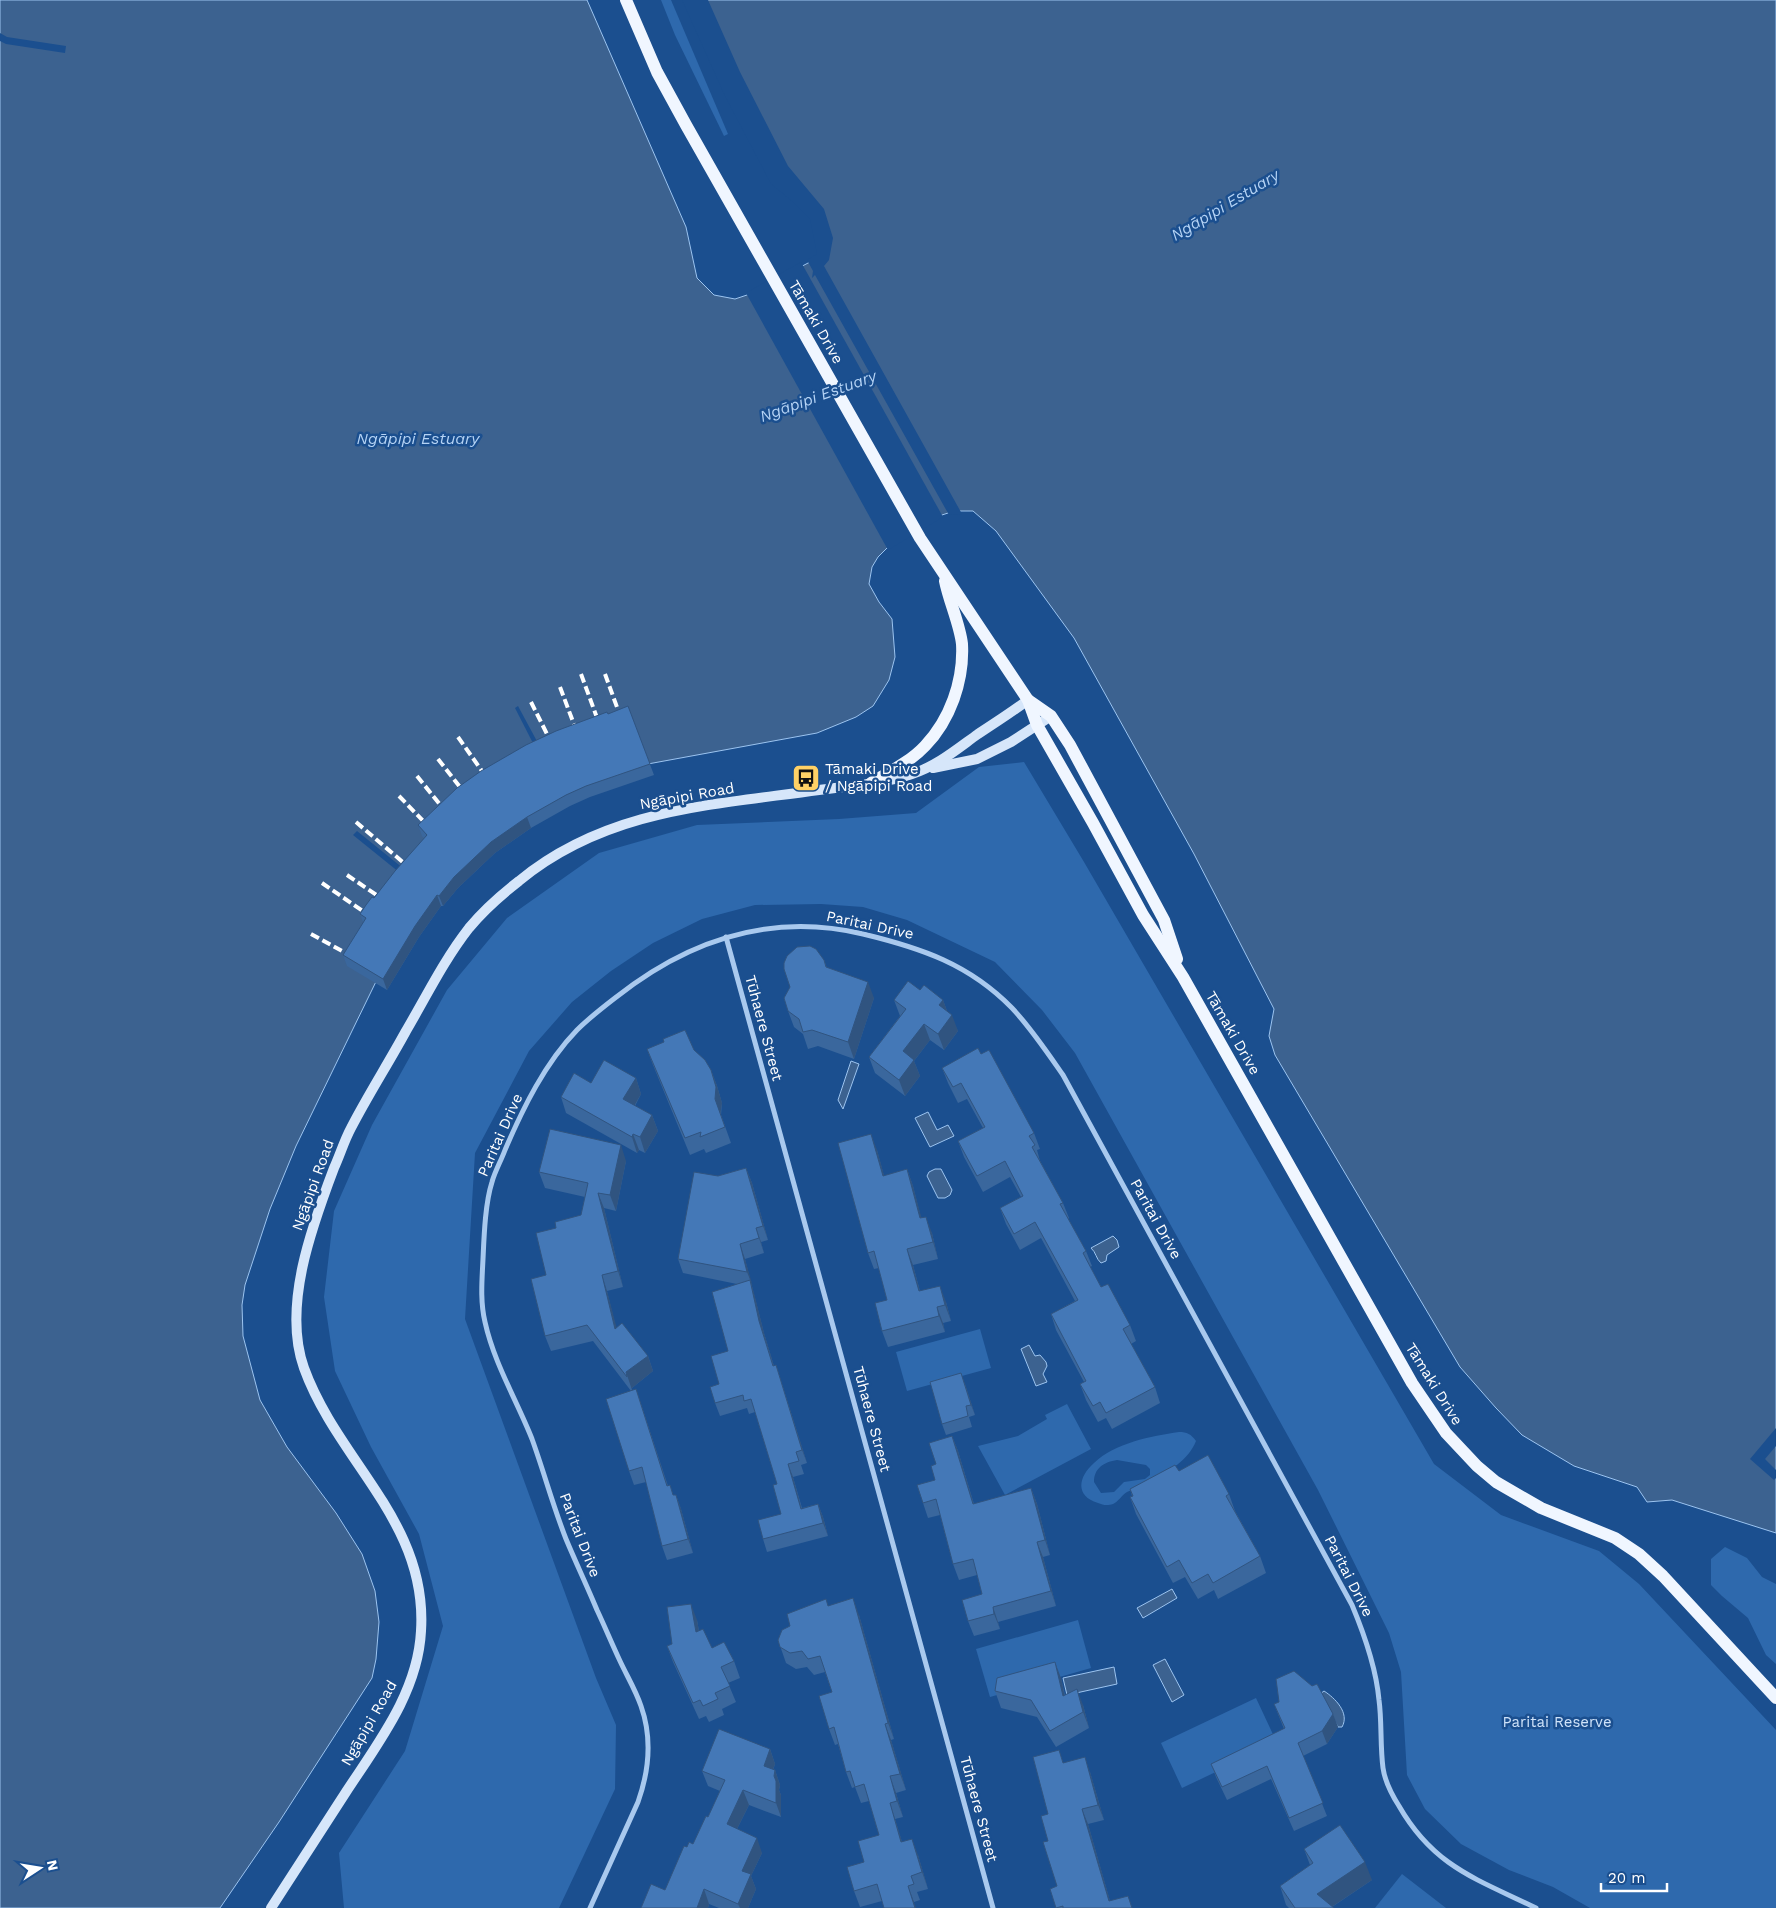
<svg xmlns="http://www.w3.org/2000/svg" width="1776" height="1908" viewBox="0 0 1776 1908" font-family="'Work Sans',sans-serif">
	<style>
		.green { fill: #2e69ad; fill-rule: evenodd }
		.water { fill: #3c6290; stroke: #9cc4f0 }
		.pier { fill: #1b4f8f }
		.lines { fill: none; stroke-linecap: round; stroke-linejoin: round }
		.street { stroke: #a9c9ee; stroke-width: 5 }
		.secondary { stroke: #d6e6fa; stroke-width: 10 }
		.primary { stroke: #f0f6ff; stroke-width: 12 }
		.rail { stroke: #fff; stroke-width: 4; stroke-dasharray: 9 4; stroke-linecap: butt }
		.wall { fill: #3a679d }
		.shaded-wall { fill: #305480 }
		.building { fill: #4478b7; stroke: #305480 }
		.labels { text-anchor: middle; dominant-baseline: central; stroke-width: 5; stroke-linejoin: round; paint-order: stroke }
		.street-label { font-size: 15px; fill: #fff; stroke: #1b4f8f }
		.poi-label { font-size: 15px; fill: #fff; stroke: #1b4f8f; text-anchor: start }
		.park-label { font-size: 15px; fill: #cfe3fa; stroke: #1b4f8f }
		.water-label { font-size: 16px; font-style: italic; fill: #b5d3f5; stroke: #1b4f8f }
	</style>
	<rect width="100%" height="100%" fill="#1b4f8f"/>
	<g class="green">
		<polygon points="661,0 671,0 728,134 724,136 675,35"/>
		<polygon points="1024,762 1084,862 1434,1464 1501,1515 1599,1551 1639,1584 1776,1730 1776,1908 1590,1908 1553,1887 1509,1870 1461,1844 1425,1809 1407,1775 1401,1672 1389,1633 1318,1490 1075,1053 1042,1010 995,962 907,920 863,907 821,904 755,905 702,919 653,943 611,971 572,1002 529,1051 475,1153 465,1319 596,1678 616,1725 615,1789 559,1908 344,1908 339,1853 405,1751 443,1626 419,1534 371,1447 335,1371 324,1297 334,1211 372,1125 447,990 507,918 599,853 697,825 839,819 916,813 979,767"/>
		<polygon points="980,1329 991,1368 907,1391 896,1352"/>
		<polygon points="1067,1404 1091,1449 1005,1495 978,1446 1018,1436 1047,1419 1045,1415"/>
		<path d="M 1179,1432 C 1187,1432 1191,1434 1196,1441 C 1188,1461 1169,1471 1151,1480 C 1144,1485 1135,1488 1127,1492 C 1122,1495 1118,1502 1113,1504 C 1107,1506 1103,1505 1098,1503 C 1075,1496 1078,1477 1094,1463 C 1115,1443 1151,1436 1179,1432 ZM 1117,1460 L 1146,1465 L 1150,1469 L 1150,1475 L 1145,1479 L 1124,1482 L 1114,1492 L 1101,1493 L 1094,1482 C 1094,1468 1104,1462 1117,1460 Z"/>
		<polygon points="1725,1547 1747,1558 1762,1577 1776,1584 1776,1664 1766,1655 1748,1618 1722,1596 1711,1585 1711,1559"/>
		<polygon points="1078,1620 1091,1668 990,1697 976,1649"/>
		<polygon points="1256,1698 1277,1743 1182,1788 1161,1743"/>
		<polygon points="1402,1874 1446,1908 1375,1908"/>
	</g>
	<g class="water">
		<polygon points="0,0 587,0 686,227 697,278 714,295 735,299 747,295 810,262 819,255 812,218 684,0 1776,0 1776,1533 1672,1500 1647,1502 1637,1487 1574,1466 1522,1435 1496,1408 1460,1367 1275,1055 1269,1036 1274,1009 1194,854 1074,638 996,531 973,511 954,511 942,515 887,548 878,557 872,567 869,584 879,602 892,619 895,657 889,680 873,706 856,717 817,733 615,770 510,826 387,959 296,1146 270,1209 245,1285 242,1305 243,1336 260,1400 287,1447 336,1513 362,1554 375,1591 379,1622 376,1659 372,1678 279,1822 220,1908 0,1908"/>
		<polygon points="851,1061 859,1064 843,1109 838,1100"/>
		<polygon points="928,1112 937,1130 948,1125 954,1136 930,1147 915,1118"/>
		<polygon points="935,1169 941,1169 952,1190 950,1195 945,1198 938,1198 927,1176 929,1172"/>
		<path d="M 1113,1236 L 1117,1240 L 1119,1247 L 1107,1255 L 1106,1261 L 1101,1263 C 1096,1259 1096,1252 1091,1248 Z"/>
		<polygon points="1029,1345 1035,1356 1040,1355 1046,1362 1047,1366 1043,1374 1047,1382 1036,1386 1021,1349"/>
		<polygon points="1172,1589 1177,1598 1143,1618 1137,1608"/>
		<polygon points="1165,1659 1184,1695 1172,1702 1153,1665"/>
		<polygon points="1114,1667 1117,1684 1067,1695 1063,1678"/>
		<path d="M 1324,1691 C 1335,1698 1350,1713 1342,1727 L 1338,1727 L 1320,1694 Z"/>
	</g>
	<g class="pier">
		<polygon points="682,0 708,0 740,72 788,166 824,209 833,238 829,260 824,266 962,514 949,515 815,275 812,278 813,271 807,260 817,254 810,219 792,201 771,184 725,96"/>
		<polygon points="0,33 7,37 66,46 65,53 6,44 0,41"/>
		<polygon points="801,262 943,517 888,550 746,293"/>
		<polygon points="518,706 539,745 538,753 515,708"/>
		<polygon points="357,831 409,873 405,877 353,835"/>
		<polygon points="1776,1428 1776,1446 1765,1459 1776,1470 1776,1478 1774,1480 1750,1459"/>
	</g>
	<g class="lines">
		<g class="street">
			<polyline points="726,937 993,1908"/>
			<path d="M 590,1908 L 638,1802 C 649,1771 652,1737 641,1706 C 636,1691 627,1676 620,1661 C 612,1644 605,1627 597,1610 C 587,1586 576,1563 566,1539 C 553,1506 544,1472 532,1439 C 517,1401 494,1363 485,1322 C 480,1301 482,1280 483,1259 C 484,1237 485,1204 492,1182 C 495,1171 501,1161 505,1150 C 523,1108 545,1063 577,1030 C 589,1018 602,1008 615,998 C 688,940 770,912 863,934 C 921,948 969,964 1012,1008 C 1031,1028 1047,1052 1063,1075 L 1352,1605 C 1365,1636 1376,1667 1379,1700 C 1382,1722 1380,1745 1383,1768 C 1385,1782 1392,1795 1399,1806 C 1434,1867 1477,1879 1536,1908"/>
		</g>
		<g class="secondary">
			<polyline points="933,768 977,759 1011,742 1051,716"/>
			<path d="M 271,1908 C 296,1869 321,1831 346,1792 C 378,1743 418,1692 421,1631 C 428,1522 338,1462 304,1368 C 282,1307 312,1226 334,1168 C 340,1155 344,1141 351,1128 C 368,1095 388,1064 406,1031 C 426,997 444,960 469,928 C 483,911 501,895 519,881 C 606,809 712,805 819,790 C 849,786 883,784 912,774 C 937,766 957,749 978,734 C 995,723 1012,712 1028,700"/>
		</g>
		<g class="primary">
			<polyline points="626,0 657,72 686,125 920,538 1028,700 1037,725 1093,823 1143,915 1183,977 1412,1383 1446,1433 1477,1466 1496,1482 1541,1508 1615,1538 1639,1554 1663,1576 1776,1698"/>
			<polyline points="1028,700 1051,716 1070,745 1164,920 1177,959"/>
			<path d="M 871,783 C 889,772 910,762 925,746 C 950,720 964,681 962,644 C 960,625 949,601 945,581"/>
		</g>
		<g class="rail">
			<polyline points="581,674 600,726"/>
			<polyline points="605,674 622,721"/>
			<polyline points="560,687 578,735"/>
			<polyline points="531,702 553,746"/>
			<polyline points="458,737 489,781"/>
			<polyline points="438,759 467,796"/>
			<polyline points="417,776 446,812"/>
			<polyline points="399,796 430,828"/>
			<polyline points="356,822 412,870"/>
			<polyline points="347,875 387,902"/>
			<polyline points="322,883 370,916"/>
			<polyline points="311,934 353,957"/>
		</g>
	</g>
	<g class="wall">
		<polygon points="628,706 654,775 590,797 570,806 531,828 495,853 458,888 443,906 441,906 419,937 387,990 347,966 343,955 363,922 360,914 424,838 422,836 418,825 608,714"/>
		<polygon points="824,960 827,968 874,998 854,1059 818,1046 808,1049 803,1034 794,1027 788,1011 790,987"/>
		<polygon points="920,990 943,1000 947,1011 958,1031 944,1050 930,1040 914,1061 920,1076 905,1096 875,1073 869,1057 900,1016 894,1000"/>
		<polygon points="647,1049 694,1050 711,1070 717,1086 722,1103 721,1115 731,1143 706,1153 704,1149 690,1155 653,1065"/>
		<polygon points="981,1054 1034,1133 1040,1149 1037,1150 1040,1161 1063,1203 1069,1218 1068,1219 1086,1251 1092,1266 1090,1267 1101,1287 1130,1325 1136,1341 1131,1344 1155,1387 1160,1403 1112,1429 1106,1418 1098,1422 1086,1400 1080,1384 1084,1382 1056,1330 1051,1314 1075,1301 1041,1238 1020,1250 1006,1224 1000,1208 1021,1197 1010,1177 983,1192 964,1157 958,1141 983,1128 967,1099 958,1103 948,1083 942,1068"/>
		<polygon points="636,1078 641,1094 635,1106 652,1115 658,1131 645,1153 639,1150 637,1153 566,1113 561,1097 591,1083"/>
		<polygon points="877,1150 884,1176 907,1169 913,1186 921,1218 932,1233 938,1259 913,1265 920,1291 946,1302 951,1321 943,1323 945,1332 888,1347 882,1331 887,1300 879,1268 874,1269 868,1253"/>
		<polygon points="626,1161 616,1211 604,1208 623,1287 607,1291 616,1328 648,1356 653,1371 632,1388 632,1391 636,1389 668,1486 670,1485 673,1495 676,1495 681,1509 693,1553 667,1560 662,1546 646,1482 634,1485 629,1471 631,1391 593,1341 551,1351 545,1336 546,1275 556,1228 581,1215 585,1197 545,1188 539,1172"/>
		<polygon points="746,1168 752,1183 768,1240 761,1242 764,1253 745,1259 764,1333 774,1366 776,1365 780,1378 807,1463 801,1465 804,1474 793,1477 802,1508 818,1504 823,1517 828,1536 767,1552 763,1539 781,1514 777,1484 755,1412 749,1414 747,1408 720,1416 715,1403 728,1351 737,1284 683,1273 678,1259 718,1176"/>
		<polygon points="965,1384 975,1415 969,1417 972,1427 946,1435 942,1424"/>
		<polygon points="952,1436 958,1451 974,1504 1031,1488 1037,1504 1050,1555 1043,1557 1056,1606 998,1622 1000,1629 974,1636 968,1621 982,1594 977,1575 959,1580 953,1564 940,1515 928,1518 923,1503 935,1480 936,1464"/>
		<polygon points="1179,1471 1229,1494 1235,1511 1260,1556 1266,1573 1218,1599 1214,1590 1198,1599 1185,1577 1173,1583 1136,1514 1130,1497 1132,1496 1130,1489"/>
		<polygon points="828,1606 859,1615 894,1739 891,1740 906,1790 896,1793 903,1817 895,1819 902,1842 918,1855 928,1889 917,1892 920,1900 914,1902 882,1901 860,1907 854,1891 864,1862 879,1835 869,1801 861,1803 855,1787 852,1788 846,1772 838,1744 835,1745 829,1729 832,1692 825,1672 814,1675 807,1667 796,1669 786,1663 778,1640"/>
		<polygon points="697,1620 699,1631 712,1648 734,1661 740,1678 728,1683 736,1702 722,1709 724,1715 709,1722 706,1716 699,1719 673,1662 667,1646 672,1644"/>
		<polygon points="1061,1678 1065,1695 1083,1705 1089,1728 1056,1747 1037,1717 1001,1708 995,1691"/>
		<polygon points="1274,1704 1333,1714 1338,1727 1327,1744 1303,1756 1327,1816 1294,1831 1271,1779 1227,1800 1216,1777 1211,1764 1284,1729"/>
		<polygon points="770,1749 775,1764 773,1770 775,1770 780,1785 779,1790 781,1795 781,1817 749,1805 737,1829 762,1853 751,1876 756,1889 748,1908 719,1908 709,1904 708,1908 641,1908 665,1890 687,1847 693,1844 708,1817 720,1791 708,1786 702,1771"/>
		<polygon points="1059,1750 1063,1763 1090,1772 1104,1820 1088,1824 1110,1901 1133,1908 1056,1908 1057,1886 1048,1814"/>
		<polygon points="1304,1849 1372,1880 1332,1907 1334,1908 1289,1908 1286,1905 1280,1886 1310,1865"/>
	</g>
	<g class="shaded-wall">
		<polygon points="527,817 531,828 495,853 458,888 443,906 439,896 454,877 491,842"/>
		<polygon points="437,895 441,906 419,937 387,990 383,979 415,926"/>
		<polygon points="868,982 874,998 854,1059 848,1042"/>
		<polygon points="943,1000 949,1016 939,1005"/>
		<polygon points="952,1015 958,1031 944,1050 938,1034"/>
		<polygon points="924,1024 930,1040 914,1061 920,1076 905,1096 899,1080 903,1051"/>
		<polygon points="711,1070 717,1086 722,1103 720,1116 715,1099"/>
		<polygon points="636,1078 641,1094 629,1115 623,1099"/>
		<polygon points="652,1115 658,1131 645,1153 640,1137"/>
		<polygon points="633,1134 639,1150 637,1153 632,1137"/>
		<polygon points="871,1134 877,1150 889,1193 883,1176"/>
		<polygon points="621,1145 626,1161 616,1211 610,1195"/>
		<polygon points="746,1168 752,1183 768,1240 763,1226"/>
		<polygon points="907,1169 913,1186 926,1235 920,1218"/>
		<polygon points="598,1193 604,1208 623,1287 618,1271"/>
		<polygon points="926,1217 932,1233 938,1259 933,1242"/>
		<polygon points="756,1228 761,1242 764,1253 759,1238"/>
		<polygon points="740,1244 745,1259 753,1287 747,1272"/>
		<polygon points="907,1249 913,1265 924,1308 919,1291"/>
		<polygon points="602,1275 607,1291 621,1344 615,1329"/>
		<polygon points="750,1280 754,1293 764,1333 778,1379 759,1321"/>
		<polygon points="940,1286 946,1302 951,1321 945,1305"/>
		<polygon points="937,1307 943,1323 945,1332 939,1316"/>
		<polygon points="648,1356 653,1371 632,1388 633,1393 626,1372"/>
		<polygon points="776,1365 780,1378 807,1463 802,1450"/>
		<polygon points="961,1373 965,1384 975,1415 971,1405"/>
		<polygon points="636,1389 641,1404 672,1501 667,1486"/>
		<polygon points="952,1436 958,1451 978,1519 973,1504"/>
		<polygon points="788,1464 793,1477 805,1522 801,1509"/>
		<polygon points="1031,1488 1037,1504 1050,1555 1045,1540"/>
		<polygon points="676,1495 681,1509 693,1553 688,1539"/>
		<polygon points="818,1504 823,1517 828,1536 823,1523"/>
		<polygon points="1037,1542 1043,1557 1056,1606 1051,1591"/>
		<polygon points="853,1598 859,1615 894,1739 888,1723"/>
		<polygon points="691,1604 697,1620 702,1649 696,1632"/>
		<polygon points="993,1607 998,1622 1000,1629 994,1614"/>
		<polygon points="1055,1662 1061,1678 1068,1713 1063,1696"/>
		<polygon points="1077,1689 1083,1705 1089,1728 1083,1712"/>
		<polygon points="1333,1714 1338,1727 1327,1744 1322,1731"/>
		<polygon points="885,1724 891,1740 906,1790 900,1774"/>
		<polygon points="770,1749 775,1764 769,1780 764,1766"/>
		<polygon points="1085,1757 1090,1772 1104,1820 1098,1805"/>
		<polygon points="775,1770 780,1785 779,1790 781,1795 781,1817 776,1803 774,1776"/>
		<polygon points="890,1776 896,1793 903,1817 897,1801"/>
		<polygon points="743,1790 749,1805 732,1839 727,1824"/>
		<polygon points="890,1803 895,1819 907,1858 901,1842"/>
		<polygon points="1082,1809 1088,1824 1112,1908 1109,1901"/>
		<polygon points="757,1838 762,1853 751,1876 756,1889 748,1908 740,1908 738,1904 742,1871"/>
		<polygon points="912,1839 918,1855 928,1889 922,1872"/>
		<polygon points="1365,1862 1372,1880 1330,1908 1317,1894"/>
		<polygon points="908,1886 914,1902 916,1908 915,1908"/>
		<polygon points="704,1889 709,1904 708,1908 697,1908"/>
	</g>
	<g class="building">
		<polygon points="628,706 650,764 586,786 566,795 527,817 491,842 454,877 439,896 437,895 415,926 383,979 343,955 366,918 360,914 366,905 372,897 374,898 395,871 427,835 418,825 457,788 481,771 526,745 556,731 607,712 608,714"/>
		<polygon points="810,946 816,949 824,960 826,967 868,982 848,1042 812,1030 803,1032 799,1019 788,1011 784,998 790,987 784,969 784,963 787,956 797,947"/>
		<polygon points="908,981 920,990 924,985 943,1000 939,1005 952,1015 938,1034 924,1024 903,1051 914,1060 899,1080 869,1057 906,1009 894,1000"/>
		<polygon points="685,1030 694,1050 705,1060 711,1070 716,1087 715,1099 725,1127 700,1137 701,1132 685,1138 647,1049 664,1042 663,1039"/>
		<polygon points="978,1048 981,1054 989,1050 1034,1133 1029,1136 1035,1145 1032,1147 1063,1203 1060,1204 1086,1251 1083,1253 1101,1287 1108,1284 1130,1325 1123,1329 1155,1387 1106,1413 1100,1402 1093,1406 1080,1384 1086,1381 1051,1314 1078,1300 1035,1222 1014,1234 1000,1208 1023,1196 1005,1161 977,1176 958,1141 985,1127 961,1083 953,1087 942,1068"/>
		<polygon points="604,1060 636,1078 623,1099 652,1115 640,1137 633,1134 632,1137 561,1097 574,1073 591,1083"/>
		<polygon points="550,1129 621,1145 610,1195 598,1193 618,1271 602,1275 615,1329 622,1323 648,1356 626,1372 627,1377 587,1325 545,1336 531,1279 546,1275 536,1233 556,1228 555,1222 581,1215 588,1183 539,1172"/>
		<polygon points="871,1134 883,1176 907,1169 920,1218 926,1217 933,1242 907,1249 919,1291 940,1286 945,1305 937,1307 939,1316 882,1331 875,1303 887,1300 874,1251 868,1253 838,1143"/>
		<polygon points="746,1168 763,1226 756,1228 759,1238 740,1244 747,1272 678,1259 694,1172 718,1176"/>
		<polygon points="750,1280 759,1321 773,1366 776,1365 802,1450 796,1452 799,1461 788,1464 801,1509 818,1504 823,1523 763,1539 758,1520 781,1514 773,1485 777,1484 751,1399 744,1401 743,1395 715,1403 710,1387 719,1384 711,1356 728,1351 712,1292"/>
		<polygon points="961,1373 971,1405 966,1406 968,1416 942,1424 930,1382"/>
		<polygon points="636,1389 667,1486 670,1485 673,1495 676,1495 688,1539 662,1546 642,1467 629,1471 606,1399"/>
		<polygon points="952,1436 973,1504 1031,1488 1045,1540 1037,1542 1051,1591 993,1607 994,1614 968,1621 962,1600 982,1594 973,1559 953,1564 936,1499 923,1503 917,1485 935,1480 931,1466 936,1464 929,1443"/>
		<polygon points="1208,1455 1229,1494 1226,1496 1260,1556 1213,1583 1208,1574 1192,1583 1179,1560 1167,1567 1130,1497 1133,1496 1130,1489 1175,1465 1179,1471"/>
		<polygon points="853,1598 888,1723 885,1724 900,1774 890,1776 897,1801 890,1803 901,1842 912,1839 922,1872 911,1876 914,1884 908,1886 915,1908 884,1908 877,1884 854,1891 847,1867 864,1862 858,1841 879,1835 864,1784 855,1787 850,1771 846,1772 834,1727 829,1729 819,1696 832,1692 820,1656 808,1659 802,1651 790,1653 780,1647 778,1640 782,1630 790,1626 787,1614 826,1599 828,1606"/>
		<polygon points="691,1604 696,1632 703,1629 712,1648 724,1642 734,1661 721,1667 730,1686 715,1693 718,1699 703,1706 700,1700 693,1703 667,1646 672,1644 667,1607"/>
		<polygon points="1055,1662 1063,1696 1077,1689 1083,1712 1050,1731 1031,1700 995,1691 997,1678"/>
		<polygon points="1294,1671 1312,1686 1317,1684 1333,1714 1322,1731 1298,1743 1323,1803 1289,1818 1267,1766 1222,1787 1211,1764 1285,1728 1274,1704 1279,1702 1276,1679"/>
		<polygon points="719,1729 770,1749 764,1766 775,1770 774,1776 776,1781 776,1803 743,1790 727,1824 757,1838 742,1871 751,1874 738,1904 704,1889 697,1908 641,1908 651,1884 665,1890 684,1846 687,1847 689,1842 693,1844 706,1816 708,1817 725,1780 702,1771"/>
		<polygon points="1059,1750 1063,1763 1085,1757 1098,1805 1082,1809 1109,1901 1128,1896 1132,1908 1063,1908 1063,1906 1056,1908 1050,1889 1057,1886 1043,1842 1048,1841 1041,1816 1048,1814 1033,1757"/>
		<polygon points="1340,1825 1365,1862 1317,1894 1334,1908 1295,1908 1280,1886 1313,1863 1304,1849"/>
	</g>
	<defs>
		<g id="bus-square" transform="scale(1.4375)"><rect x="-9" y="-9" width="18" height="18" rx="4" fill="#ffd166" stroke="#1b4f8f"/><path d="M-5-6H5V4H4V6H2V4H-2V6H-4V4H-5ZM-3.5-4V0h7V-4ZM-3.5 1.2v1.5H-2V1.2ZM2 1.2v1.5H3.5V1.2Z" fill="#111"/></g>
	</defs>
	<g fill-rule="evenodd">
		<use href="#bus-square" x="806" y="778"/>
	</g>
	<g class="labels">
		<g class="street-label">
			<text transform="translate(816 322) rotate(60)">Tāmaki Drive</text>
			<text transform="translate(687 796) rotate(-10)">Ngāpipi Road</text>
			<text transform="translate(870 925) rotate(12)">Paritai Drive</text>
			<text transform="translate(764 1028) rotate(75)">Tūhaere Street</text>
			<text transform="translate(1233 1033) rotate(60)">Tāmaki Drive</text>
			<text transform="translate(500 1135) rotate(-66)">Paritai Drive</text>
			<text transform="translate(313 1185) rotate(-70)">Ngāpipi Road</text>
			<text transform="translate(1156 1219) rotate(61)">Paritai Drive</text>
			<text transform="translate(1434 1384) rotate(58)">Tāmaki Drive</text>
			<text transform="translate(872 1419) rotate(75)">Tūhaere Street</text>
			<text transform="translate(580 1535) rotate(69)">Paritai Drive</text>
			<text transform="translate(1349 1576) rotate(63)">Paritai Drive</text>
			<text transform="translate(369 1723) rotate(-60)">Ngāpipi Road</text>
			<text transform="translate(979 1809) rotate(75)">Tūhaere Street</text>
		</g>
		<g class="poi-label">
			<text x="825" y="769">Tāmaki Drive<tspan x="825" dy="17">/ Ngāpipi Road</tspan></text>
		</g>
		<g class="park-label">
			<text x="1557" y="1722">Paritai Reserve</text>
		</g>
		<g class="water-label">
			<text transform="translate(1225 205) rotate(-31)">Ngāpipi Estuary</text>
			<text transform="translate(818 396) rotate(-20)">Ngāpipi Estuary</text>
			<text x="418" y="438">Ngāpipi Estuary</text>
		</g>
	</g>
	<g transform="translate(40 1868) rotate(78)" stroke="#1b4f8f" stroke-width="4" paint-order="stroke">
	<path d="M0-4L9 19L0 12L-9 19Z" fill="#ffffff"/>
	<text y="-8" font-size="14" font-weight="bold" text-anchor="middle" fill="#ffffff">N</text>
	</g>
	<path d="M1601 1883v8h66v-8" fill="none" stroke="#ffffff" stroke-width="2.5"/>
	<text x="1608" y="1883" font-size="15" fill="#ffffff" stroke="#1b4f8f" stroke-width="4" paint-order="stroke">20 m</text>
</svg>
